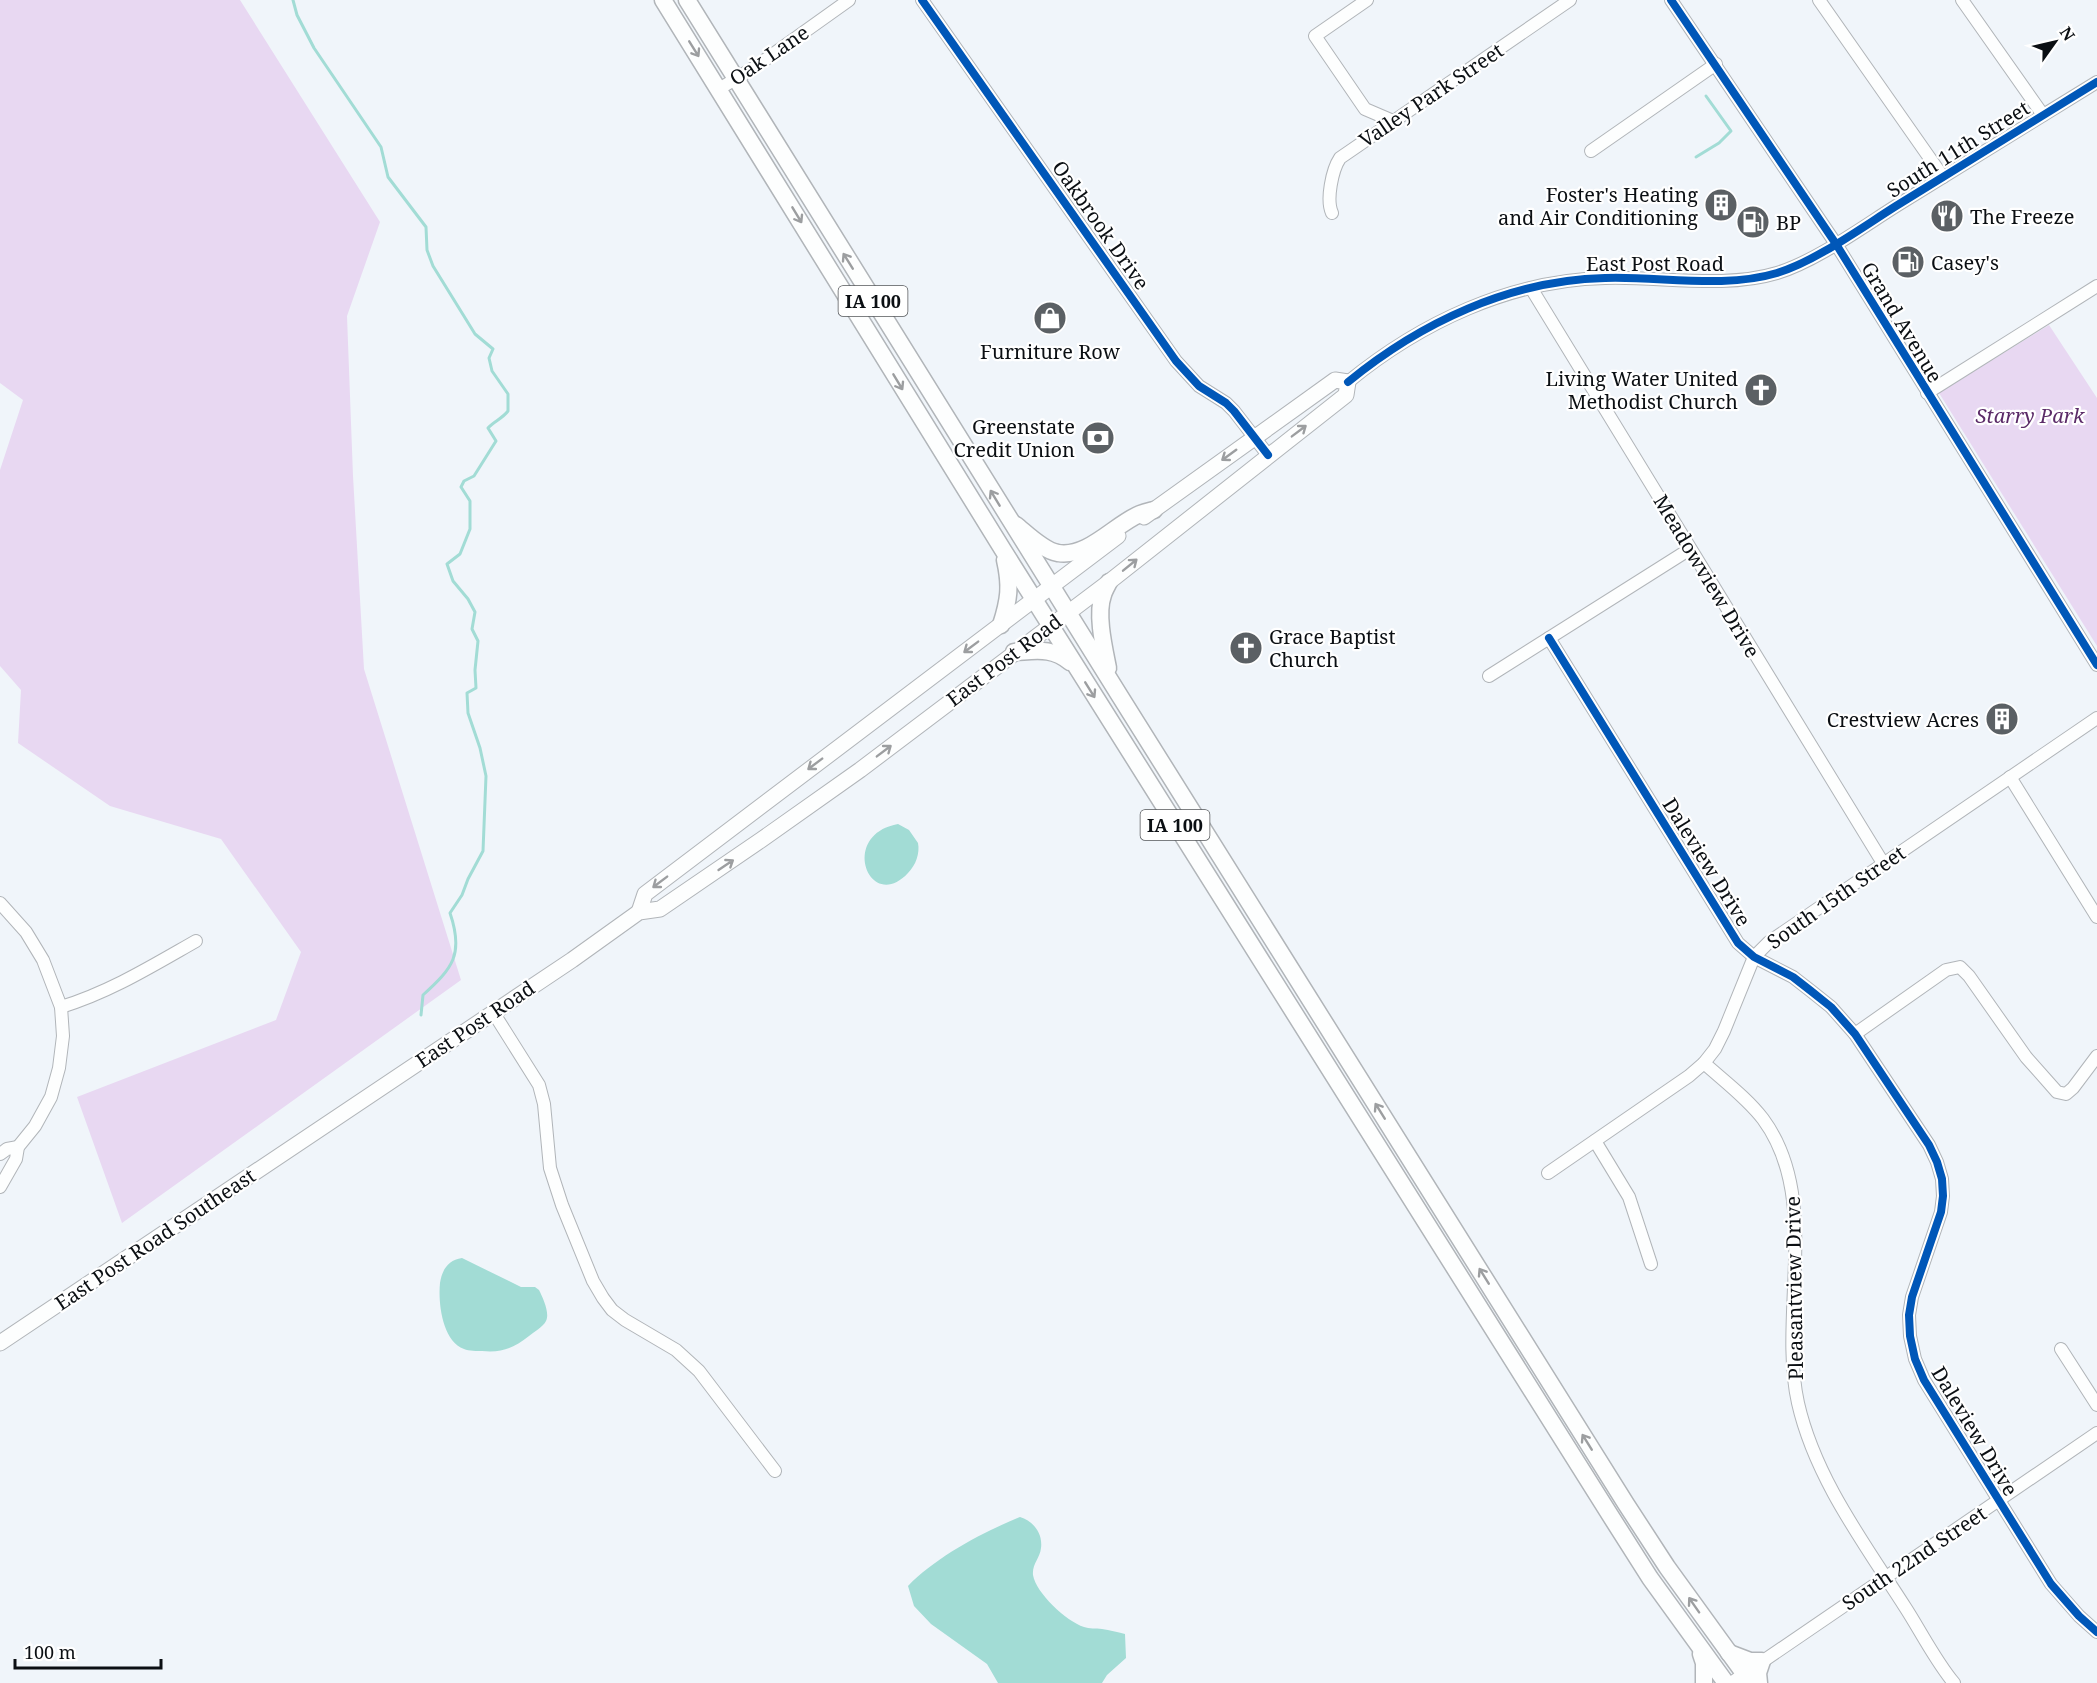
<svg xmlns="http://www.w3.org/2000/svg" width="2097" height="1683" viewBox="0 0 2097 1683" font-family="'Noto Serif',serif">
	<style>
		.green { fill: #e8d8f2 }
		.water { fill: #a2dcd5 }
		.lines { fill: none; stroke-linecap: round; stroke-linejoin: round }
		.stream { stroke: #a2dcd5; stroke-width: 3 }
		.minor-casing { stroke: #b1b5b9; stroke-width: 14 }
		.major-casing { stroke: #b1b5b9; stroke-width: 17 }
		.highway-casing { stroke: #b1b5b9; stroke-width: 19 }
		.minor { stroke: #fdfefe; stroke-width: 12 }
		.major { stroke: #fdfefe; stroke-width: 15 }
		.highway { stroke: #fdfefe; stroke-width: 16 }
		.cycleway-casing { stroke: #fff; stroke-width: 11 }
		.cycleway { stroke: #0057b8; stroke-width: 8 }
		.oneway { stroke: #9c9ea0 }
		.labels { text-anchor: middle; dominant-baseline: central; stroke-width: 4.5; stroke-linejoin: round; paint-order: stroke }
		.shield { fill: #fff; stroke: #54575a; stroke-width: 1.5 }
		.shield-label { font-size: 18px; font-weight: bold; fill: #0b0f13 }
		.street-label { font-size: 20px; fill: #0b0f13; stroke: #fff }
		.poi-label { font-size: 20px; fill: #0b0f13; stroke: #fff; text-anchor: end }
		.park-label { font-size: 20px; font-style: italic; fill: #5b2b68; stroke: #fff }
	</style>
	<rect width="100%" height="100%" fill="#f0f5fa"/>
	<g class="green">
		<polygon points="0,0 240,0 380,222 347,316 353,476 364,669 461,980 122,1223 77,1097 276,1020 301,952 221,839 110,806 18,743 21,690 0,666 0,470 23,400 0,383"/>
		<polygon points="2049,325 2097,398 2097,646 1939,393"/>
	</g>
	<g class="water">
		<path d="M 898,824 L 909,830 L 918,843 C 920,853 916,865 908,873 C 870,914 838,835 898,824 Z"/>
		<path d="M 462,1258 L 521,1287 L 535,1287 L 539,1290 C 543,1298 550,1313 546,1321 C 543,1327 534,1332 529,1336 C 514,1348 502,1353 482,1351 C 477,1351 469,1351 464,1349 C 442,1341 438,1302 440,1283 C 442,1270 448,1260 462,1258 Z"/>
		<path d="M 1020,1517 C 1033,1521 1043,1533 1041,1548 C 1040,1558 1032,1564 1033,1575 C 1036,1593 1066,1621 1084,1627 C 1089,1629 1096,1628 1102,1629 C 1110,1630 1117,1632 1125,1634 L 1126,1658 L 1107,1675 L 1102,1683 L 998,1683 L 987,1664 L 931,1624 L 914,1606 L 908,1586 C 936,1557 983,1532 1020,1517 Z"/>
	</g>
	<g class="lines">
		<g class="stream">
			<path d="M 293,0 L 297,15 L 314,48 L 381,147 L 388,177 L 426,227 L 427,250 L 433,266 L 475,334 L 493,349 L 489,358 L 492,371 L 508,394 L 508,411 C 502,419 494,421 488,428 L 496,441 L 474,476 L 464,481 L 461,487 L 470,501 L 470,529 L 460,554 L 447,564 L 453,581 L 468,599 L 475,612 L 472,629 L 478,641 L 475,670 L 476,688 L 467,693 L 468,713 L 480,748 L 486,776 L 483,851 L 468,879 L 462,895 L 450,913 C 464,954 453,968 423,995 L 421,1015"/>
			<polyline points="1696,157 1719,143 1731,131 1706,96"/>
		</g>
		<g class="minor-casing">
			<g id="minor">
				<polyline points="922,0 1176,361 1199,386 1226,403 1234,411 1268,455"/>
				<polyline points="1367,0 1315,36 1365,109 1393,121"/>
				<polyline points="1671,0 1836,244 2097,665"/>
				<polyline points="1819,0 1943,177"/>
				<polyline points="1962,0 2043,115"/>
				<polyline points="719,89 755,67 849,0"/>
				<polyline points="1591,151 1716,64"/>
				<path d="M 1332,213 C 1326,200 1332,170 1340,158 L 1570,0"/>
				<polyline points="1531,288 1883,863"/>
				<path d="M 1348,382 C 1420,323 1510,280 1605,278 C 1660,276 1724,289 1777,273 C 1816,261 1861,228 1896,206 C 1963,165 2030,124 2097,82"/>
				<polyline points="1927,393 2097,286"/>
				<polyline points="1549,638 1738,943 1754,957 1793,977 1811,991 1831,1007 1855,1034 1929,1145 1937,1162 1942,1179 1943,1196 1941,1212 1912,1297 1909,1315 1910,1336 1915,1359 1924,1380 2051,1584 2079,1616 2097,1632"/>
				<polyline points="1489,676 1690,549"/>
				<polyline points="2010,777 2097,917"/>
				<polyline points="0,903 26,932 43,960 61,1007 63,1036 59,1068 51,1097 35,1126 18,1147 16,1159 0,1187"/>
				<path d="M 61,1007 C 110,992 152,966 196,941"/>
				<polyline points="493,1012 539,1085 544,1104 550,1168 562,1205 593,1281 603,1298 612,1310 625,1320 676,1350 699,1371 775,1471"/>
				<polyline points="1855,1034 1946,970 1960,967 1969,976 2026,1057 2057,1092 2066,1094 2073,1088 2097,1056"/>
				<path d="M 1704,1063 C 1724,1081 1747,1098 1763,1119 C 1822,1199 1778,1313 1798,1403 C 1815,1478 1864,1543 1905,1607 C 1920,1630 1936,1662 1954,1683"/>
				<polyline points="1595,1141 1629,1197 1651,1264"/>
				<polyline points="0,1154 7,1149 18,1147"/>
				<polyline points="1548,1173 1689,1076 1704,1063 1715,1049 1724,1031 1754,957 1769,942 2097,718"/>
				<polyline points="2061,1349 2097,1405"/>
				<polyline points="1731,1683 2097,1433"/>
			</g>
		</g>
		<g class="major-casing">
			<g id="major">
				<polyline points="639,912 645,894 1118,536"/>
				<polyline points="0,1343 572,960 639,912 660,909 761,840 860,770 1109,582 1346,395 1348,382 1335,380 1144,517"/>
			</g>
		</g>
		<g class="highway-casing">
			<g id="highway">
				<polyline points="663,0 1003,550 1610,1515 1650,1578 1726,1683"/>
				<path d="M 687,0 C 997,503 1313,1003 1626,1504 L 1667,1567 L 1751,1683"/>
				<path d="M 1016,525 C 1027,534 1044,551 1058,553 C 1088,558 1115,524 1140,514 C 1145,512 1150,511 1154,510"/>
				<path d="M 1001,625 C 1009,600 1011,586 1005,560"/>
				<path d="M 1014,652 C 1036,651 1052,647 1070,662"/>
				<path d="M 1108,668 C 1104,648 1096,614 1103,595 C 1104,591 1107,586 1109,582"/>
				<polyline points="1729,1653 1750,1661 1762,1661 1758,1673 1759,1683"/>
				<polyline points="1701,1654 1704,1663 1704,1683"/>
			</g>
		</g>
		<use href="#minor" class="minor"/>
		<use href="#major" class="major"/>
		<use href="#highway" class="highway"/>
		<g class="cycleway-casing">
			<g id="cycleway">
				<polyline points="922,0 1176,361 1199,386 1226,403 1234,411 1268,455"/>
				<polyline points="1671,0 1836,244 2097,665"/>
				<path d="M 1348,382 C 1420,323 1510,280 1605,278 C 1660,276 1724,289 1777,273 C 1816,261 1861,228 1896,206 C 1963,165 2030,124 2097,82"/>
				<polyline points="1549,638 1738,943 1754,957 1793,977 1811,991 1831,1007 1855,1034 1929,1145 1937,1162 1942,1179 1943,1196 1941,1212 1912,1297 1909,1315 1910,1336 1915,1359 1924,1380 2051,1584 2079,1616 2097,1632"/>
			</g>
		</g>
		<use href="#cycleway" class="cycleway"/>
	</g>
	<defs><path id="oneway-shaft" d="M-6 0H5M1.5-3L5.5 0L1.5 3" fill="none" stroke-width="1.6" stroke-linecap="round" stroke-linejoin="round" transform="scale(1.5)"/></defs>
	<g class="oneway">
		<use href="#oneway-shaft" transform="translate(694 49) rotate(58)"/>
		<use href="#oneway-shaft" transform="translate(797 215) rotate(59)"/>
		<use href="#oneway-shaft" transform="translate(848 261) rotate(-122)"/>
		<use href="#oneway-shaft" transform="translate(898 382) rotate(59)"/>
		<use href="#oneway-shaft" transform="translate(1299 431) rotate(-37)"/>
		<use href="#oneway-shaft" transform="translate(1229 455) rotate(144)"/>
		<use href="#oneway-shaft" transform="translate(995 498) rotate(-121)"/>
		<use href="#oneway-shaft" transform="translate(1130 565) rotate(-39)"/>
		<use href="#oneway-shaft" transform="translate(971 647) rotate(143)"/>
		<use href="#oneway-shaft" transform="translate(1090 690) rotate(58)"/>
		<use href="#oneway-shaft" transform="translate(884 751) rotate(-37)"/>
		<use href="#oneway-shaft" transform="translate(815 764) rotate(143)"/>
		<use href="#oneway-shaft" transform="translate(726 865) rotate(-34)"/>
		<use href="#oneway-shaft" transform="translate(660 882) rotate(143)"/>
		<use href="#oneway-shaft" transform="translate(1380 1111) rotate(-122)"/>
		<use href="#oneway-shaft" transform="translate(1484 1276) rotate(-122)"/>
		<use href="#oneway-shaft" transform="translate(1587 1442) rotate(-122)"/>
		<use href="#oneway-shaft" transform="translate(1694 1605) rotate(-125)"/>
	</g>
	<defs>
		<g id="building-disc" transform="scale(1.725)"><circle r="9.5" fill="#5b6064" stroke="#fff"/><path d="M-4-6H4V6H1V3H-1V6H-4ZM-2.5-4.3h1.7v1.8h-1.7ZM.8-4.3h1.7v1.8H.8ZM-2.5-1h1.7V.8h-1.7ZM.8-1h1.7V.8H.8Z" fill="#fff"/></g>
		<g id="restaurant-disc" transform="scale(1.725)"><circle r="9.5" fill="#5b6064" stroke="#fff"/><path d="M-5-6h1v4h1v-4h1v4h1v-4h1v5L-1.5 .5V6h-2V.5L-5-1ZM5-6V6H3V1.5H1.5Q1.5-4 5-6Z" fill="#fff"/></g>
		<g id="fuel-disc" transform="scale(1.725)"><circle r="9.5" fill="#5b6064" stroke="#fff"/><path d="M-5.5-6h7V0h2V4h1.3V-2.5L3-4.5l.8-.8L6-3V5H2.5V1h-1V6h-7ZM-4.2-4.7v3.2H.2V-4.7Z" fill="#fff"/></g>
		<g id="shop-disc" transform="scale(1.725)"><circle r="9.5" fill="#5b6064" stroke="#fff"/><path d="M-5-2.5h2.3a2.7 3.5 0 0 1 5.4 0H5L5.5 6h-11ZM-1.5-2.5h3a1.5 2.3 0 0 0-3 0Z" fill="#fff"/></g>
		<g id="church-disc" transform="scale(1.725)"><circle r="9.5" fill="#5b6064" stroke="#fff"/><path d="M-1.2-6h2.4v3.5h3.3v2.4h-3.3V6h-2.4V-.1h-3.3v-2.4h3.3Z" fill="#fff"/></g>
		<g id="bank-disc" transform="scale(1.725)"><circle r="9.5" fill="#5b6064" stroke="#fff"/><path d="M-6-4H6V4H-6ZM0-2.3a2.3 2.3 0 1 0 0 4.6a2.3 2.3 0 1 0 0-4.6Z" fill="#fff"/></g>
	</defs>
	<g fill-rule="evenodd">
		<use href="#building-disc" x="1721" y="205"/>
		<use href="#restaurant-disc" x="1947" y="216"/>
		<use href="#fuel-disc" x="1753" y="222"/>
		<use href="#fuel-disc" x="1908" y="262"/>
		<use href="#shop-disc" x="1050" y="318"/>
		<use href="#church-disc" x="1761" y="390"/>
		<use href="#bank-disc" x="1098" y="438"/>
		<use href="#church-disc" x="1246" y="648"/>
		<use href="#building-disc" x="2002" y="719"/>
	</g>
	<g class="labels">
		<g class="shield">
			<rect x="838.5" y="286" width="69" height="30" rx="4.5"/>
			<rect x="1140.5" y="810" width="69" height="30" rx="4.5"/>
		</g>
		<g class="shield-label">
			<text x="873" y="301">IA 100</text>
			<text x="1175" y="825">IA 100</text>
		</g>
		<g class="street-label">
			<text transform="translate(769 55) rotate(-34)">Oak Lane</text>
			<text transform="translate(1431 95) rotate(-34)">Valley Park Street</text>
			<text transform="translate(1958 149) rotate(-32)">South 11th Street</text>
			<text transform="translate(1101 225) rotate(55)">Oakbrook Drive</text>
			<text x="1655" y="263">East Post Road</text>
			<text transform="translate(1902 322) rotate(59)">Grand Avenue</text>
			<text transform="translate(1707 576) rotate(59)">Meadowview Drive</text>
			<text transform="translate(1004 660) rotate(-37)">East Post Road</text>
			<text transform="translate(1707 862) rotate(58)">Daleview Drive</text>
			<text transform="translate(1836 897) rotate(-35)">South 15th Street</text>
			<text transform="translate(475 1024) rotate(-34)">East Post Road</text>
			<text transform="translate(155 1239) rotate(-34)">East Post Road Southeast</text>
			<text transform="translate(1794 1288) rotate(-91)">Pleasantview Drive</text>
			<text transform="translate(1975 1431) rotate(59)">Daleview Drive</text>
			<text transform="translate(1914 1558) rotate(-34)">South 22nd Street</text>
		</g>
		<g class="poi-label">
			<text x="1698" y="194">Foster's Heating<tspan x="1698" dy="23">and Air Conditioning</tspan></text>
			<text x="1970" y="216" text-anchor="start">The Freeze</text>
			<text x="1776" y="222" text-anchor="start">BP</text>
			<text x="1931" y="262" text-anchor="start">Casey's</text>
			<text x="1050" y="351" text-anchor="middle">Furniture Row</text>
			<text x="1738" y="378">Living Water United<tspan x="1738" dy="23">Methodist Church</tspan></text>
			<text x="1075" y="426">Greenstate<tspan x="1075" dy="23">Credit Union</tspan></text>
			<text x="1269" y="636" text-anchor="start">Grace Baptist<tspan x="1269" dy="23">Church</tspan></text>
			<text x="1979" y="719">Crestview Acres</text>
		</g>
		<g class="park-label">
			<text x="2030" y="415">Starry Park</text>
		</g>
	</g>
	<g transform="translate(2055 42) rotate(56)" stroke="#ffffff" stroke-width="4.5" paint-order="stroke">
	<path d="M0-4.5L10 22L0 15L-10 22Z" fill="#0b0f13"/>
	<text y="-9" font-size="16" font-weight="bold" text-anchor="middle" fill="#0b0f13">N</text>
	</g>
	<path d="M15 1659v9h146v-9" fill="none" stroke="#0b0f13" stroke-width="3"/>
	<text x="24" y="1659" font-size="18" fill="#0b0f13" stroke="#ffffff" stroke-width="4.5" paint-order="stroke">100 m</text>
</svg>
